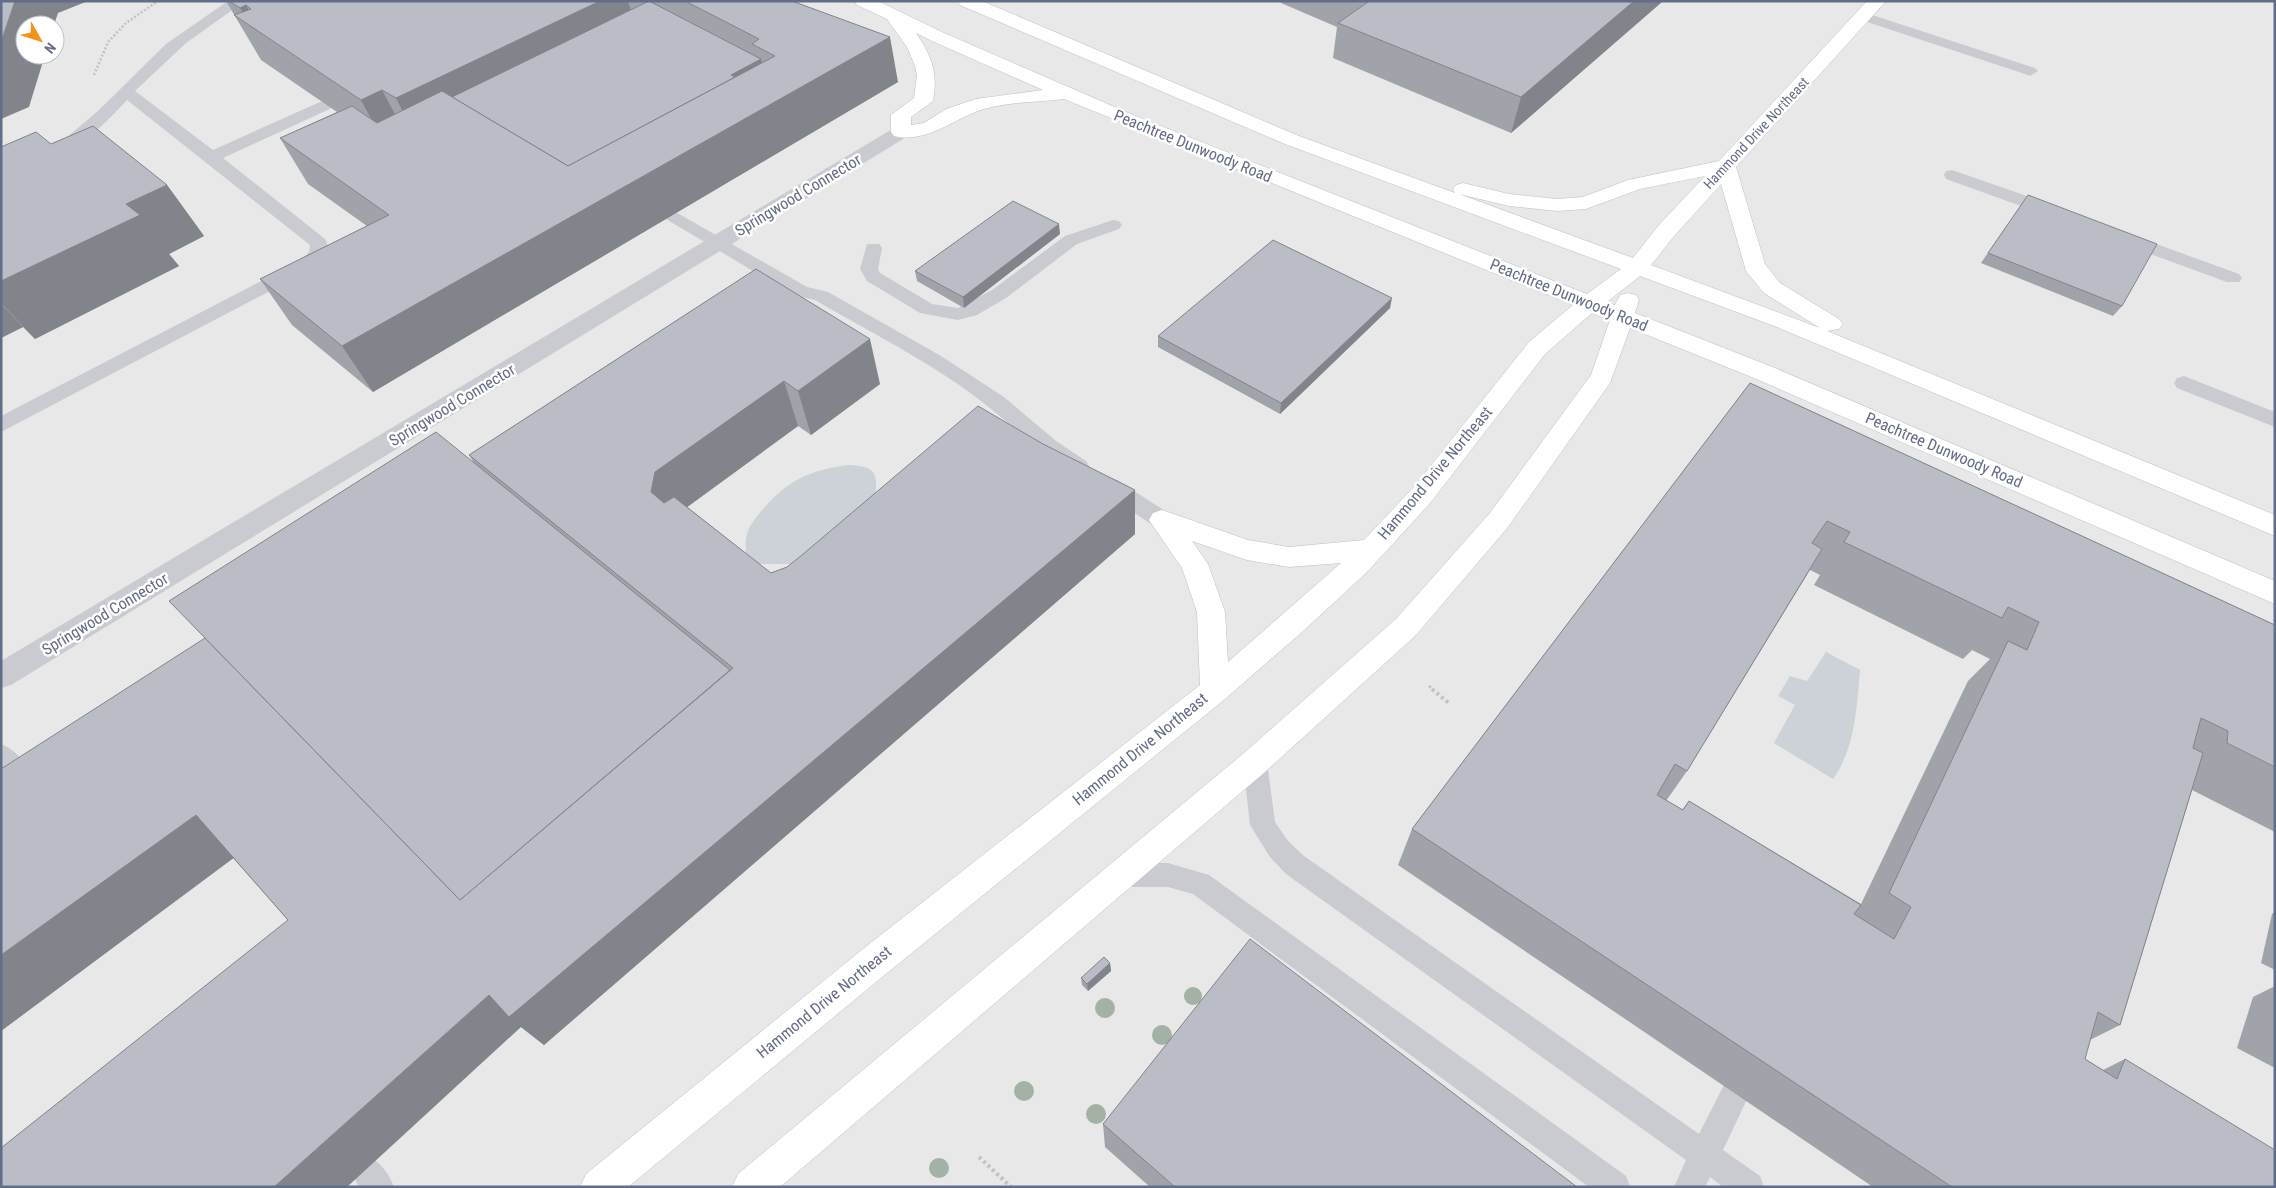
<svg xmlns="http://www.w3.org/2000/svg" width="2276" height="1188" viewBox="0 0 2276 1188" font-family="'Roboto Condensed',sans-serif">
	<style>
		.built { fill: #e7e8e7; fill-rule: evenodd }
		.water { fill: #cdd2d9 }
		.lines { fill: none; stroke-linecap: round; stroke-linejoin: round }
		.secondary-casing { stroke: #bdc0c6; stroke-width: 1 }
		.path-far2 { stroke: #c2c3c6; stroke-width: 2.5; stroke-dasharray: 2 2; stroke-linecap: butt }
		.path-far1 { stroke: #c2c3c6; stroke-width: 3; stroke-dasharray: 2.5 2.5; stroke-linecap: butt }
		.path { stroke: #c2c3c6; stroke-width: 4; stroke-dasharray: 3 3; stroke-linecap: butt }
		.lane { fill: #cacbd0; fill-rule: evenodd }
		.street { fill: #cacbd0; fill-rule: evenodd }
		.secondary { fill: #fff; fill-rule: evenodd }
		.tree { fill: #a3b2a4 }
		.wall { fill: #a0a3aa; fill-rule: evenodd }
		.shaded-wall { fill: #82848b }
		.building { fill: #babdc6; stroke: #82848b; fill-rule: evenodd }
		.labels { text-anchor: middle; dominant-baseline: central; stroke-width: 5; stroke-linejoin: round; paint-order: stroke }
		.far-street-label { font-size: 14px; fill: #636c88; stroke: #fff }
		.street-label { font-size: 16px; fill: #636c88; stroke: #fff }
	</style>
	<rect width="100%" height="100%" fill="#f6f7f4"/>
	<path class="built" d="M 1,1 L 2275,1 L 2275,1187 L 1,1187 ZM 25,25 L 55,25 L 55,55 L 25,55 Z"/>
	<g class="water">
		<path d="M 849,465 C 877,466 879,475 874,501 L 796,564 L 757,564 L 746,554 C 746,548 745,540 747,534 C 749,525 758,515 764,508 C 789,479 811,470 849,465 Z"/>
		<path d="M 1826,652 L 1860,670 C 1857,706 1855,749 1833,779 L 1774,743 L 1795,705 L 1778,696 L 1790,676 L 1807,681 Z"/>
	</g>
	<g class="lines">
		<g class="secondary-casing">
			<path id="secondary" d="M 854,1 L 878,1 L 944,33 L 1133,115 L 1587,294 L 1621,269 L 1285,144 L 960,5 L 957,1 L 982,1 L 1299,136 L 1455,193 L 1453,189 L 1456,185 L 1463,183 L 1509,194 L 1557,199 L 1583,197 L 1628,180 L 1719,161 L 1867,1 L 1886,1 L 1736,167 L 1765,264 L 1780,283 L 1839,319 L 1843,324 L 1839,329 L 1827,331 L 2275,515 L 2275,536 L 1777,327 L 1640,276 L 1607,302 L 1615,305 L 1620,295 L 1628,293 L 1636,295 L 1639,300 L 1635,313 L 1770,366 L 2275,581 L 2275,604 L 1754,378 L 1630,328 L 1610,383 L 1508,527 L 1416,635 L 1266,771 L 780,1187 L 732,1187 L 738,1174 L 1244,753 L 1396,619 L 1490,513 L 1591,375 L 1610,320 L 1592,313 L 1545,354 L 1431,502 L 1368,571 L 1302,632 L 1225,699 L 887,973 L 628,1187 L 580,1187 L 586,1174 L 863,949 L 1200,685 L 1197,612 L 1182,568 L 1149,520 L 1153,513 L 1162,510 L 1248,540 L 1289,547 L 1364,540 L 1413,488 L 1529,342 L 1573,305 L 1064,99 C 1038,102 1009,102 984,109 C 954,118 927,144 894,136 L 891,132 L 891,115 L 914,98 L 917,76 L 915,66 L 907,47 L 887,19 L 857,5 ZM 916,33 L 932,41 L 1043,90 L 976,99 L 946,109 L 924,123 L 911,125 L 911,117 L 933,101 C 938,73 932,56 916,33 ZM 1705,176 L 1659,225 L 1633,258 L 1459,194 L 1509,206 L 1557,211 L 1586,209 L 1640,189 ZM 1721,184 L 1746,271 L 1764,293 L 1820,328 L 1651,265 L 1675,235 ZM 1192,541 L 1247,560 L 1289,567 L 1341,563 L 1228,662 L 1225,612 L 1208,564 Z"/>
		</g>
		<polyline class="path-far2" points="94,75 108,42 126,23 158,1"/>
		<polyline class="path-far1" points="1429,686 1433,690"/>
		<g class="path">
			<polyline points="1432,689 1450,704"/>
			<polyline points="979,1157 1011,1187"/>
		</g>
		<g class="lane">
			<path d="M 228,1 L 245,1 L 186,43 L 135,91 L 213,150 L 320,102 L 332,102 L 334,105 L 332,108 L 223,158 L 325,239 C 333,252 321,261 312,269 L 1,432 L 1,416 L 300,261 L 309,252 L 310,245 L 127,100 C 114,114 80,152 61,147 L 59,144 L 99,110 L 166,44 Z"/>
			<polygon points="1863,12 2035,68 2038,71 2030,76 2025,74 1858,19 1856,16"/>
			<polygon points="1952,170 2058,207 2061,211 2058,215 2046,215 1946,179 1944,175 1946,171"/>
			<path d="M 672,210 L 807,287 L 828,292 L 941,356 L 1004,397 L 1056,441 L 1086,461 L 1089,466 L 1086,471 C 1084,472 1082,474 1079,474 C 1064,474 1015,429 1002,418 C 947,370 878,337 815,300 L 801,297 L 765,308 L 758,306 L 756,302 L 758,298 L 785,290 L 666,219 L 663,215 L 666,211 Z"/>
			<polygon points="1113,220 1119,221 1122,225 1119,229 1077,244 1006,298 977,315 958,320 920,313 867,281 860,269 867,244 879,244 882,248 878,269 880,273 932,304 958,308 992,290 1065,236"/>
			<polygon points="2126,233 2239,274 2242,278 2239,282 2227,282 2120,243 2117,239 2120,235"/>
			<polygon points="2184,376 2275,412 2275,427 2177,388 2174,383 2177,378"/>
			<polygon points="1110,478 1117,480 1170,514 1173,520 1170,526 1162,528 1154,526 1103,492 1099,486 1103,480"/>
			<path d="M 1,744 C 15,749 28,765 35,778 L 31,786 L 1,803 L 1,778 L 4,776 L 1,773 Z"/>
			<polygon points="1255,751 1264,754 1267,762 1275,822 1288,841 1304,856 1699,1134 1725,1083 1735,1078 1745,1083 1750,1093 1723,1150 1760,1176 1764,1187 1723,1187 1710,1177 1705,1187 1674,1187 1686,1160 1286,874 1270,857 1250,825 1243,762 1246,754"/>
			<polygon points="1119,863 1168,863 1209,875 1626,1176 1630,1187 1589,1187 1193,894 1168,887 1119,887 1110,884 1106,875 1110,866"/>
			<path d="M 365,1155 C 380,1161 388,1172 394,1187 L 359,1187 L 350,1170 L 354,1159 Z"/>
		</g>
		<polygon class="street" points="901,126 908,128 911,132 908,136 11,685 1,688 1,661 894,128"/>
		<use href="#secondary" class="secondary"/>
	</g>
	<g class="tree">
		<circle cx="1193" cy="996" r="9"/>
		<circle cx="1105" cy="1008" r="10"/>
		<circle cx="1162" cy="1035" r="10"/>
		<circle cx="1024" cy="1091" r="10"/>
		<circle cx="1096" cy="1114" r="10"/>
		<circle cx="939" cy="1168" r="10"/>
	</g>
	<g class="wall">
		<polygon points="226,1 792,1 898,82 373,392 292,325 260,279 367,226 308,184 280,138 337,112 261,60"/>
		<polygon points="1281,1 1663,1 1511,133 1333,58 1337,27 1281,3"/>
		<polygon points="51,144 167,185 204,236 169,254 179,266 35,339 23,327 1,338 1,147"/>
		<polygon points="2028,195 2122,306 2113,316 1981,263"/>
		<polygon points="1060,234 964,308 917,281 915,271"/>
		<polygon points="756,269 880,384 811,435 798,426 687,507 771,573 787,567 1043,444 1135,490 1135,534 544,1045 521,1027 288,920 233,858 1,1031 205,638 474,463 469,455"/>
		<polygon points="1390,308 1280,414 1158,347 1158,336"/>
		<path d="M 1750,383 L 2275,625 L 2275,832 L 2192,790 L 2120,1025 L 2090,1040 L 2085,1059 L 2103,1070 L 2125,1059 L 2275,1187 L 1873,1187 L 1398,865 L 1412,829 ZM 1810,570 L 1820,575 L 1814,585 L 1963,659 L 1972,650 L 1990,659 L 1968,681 L 1861,904 L 1689,801 L 1682,810 L 1666,801 L 1687,771 Z"/>
		<polygon points="2275,912 2275,970 2261,963 2272,914"/>
		<polygon points="1110,963 1111,971 1088,991 1082,985 1081,978"/>
		<polygon points="2275,986 2275,1068 2237,1048 2253,997"/>
		<polygon points="1103,1124 1577,1187 1150,1187 1105,1147"/>
	</g>
	<g class="shaded-wall">
		<polygon points="15,1 88,1 58,13 54,25 25,25 25,55 45,55 29,107 1,119 1,42"/>
		<polygon points="600,1 628,1 635,23 419,143 396,98"/>
		<polygon points="1634,1 1663,1 1511,133 1521,97"/>
		<polygon points="246,5 263,35 251,27 240,8"/>
		<polygon points="890,37 898,82 373,392 342,346 731,75 761,59 770,95"/>
		<polygon points="382,90 406,135 385,145 361,100"/>
		<polygon points="167,185 204,236 169,254 179,266 35,339 1,303 1,281 126,204"/>
		<polygon points="1059,224 1060,234 964,308 963,297"/>
		<polygon points="1392,298 1390,308 1280,414 1281,403"/>
		<polygon points="1,304 23,327 1,338"/>
		<polygon points="870,339 880,384 811,435 798,391"/>
		<polygon points="784,381 798,426 675,516 651,492 655,472"/>
		<polygon points="1135,490 1135,534 544,1045 521,1027 347,1187 274,1187 489,995"/>
		<polygon points="196,815 243,851 1,1031 1,955"/>
		<polygon points="1110,963 1111,971 1088,991 1087,984"/>
	</g>
	<g class="building">
		<polygon points="1,1 15,1 1,42"/>
		<polygon points="229,1 600,1 396,98 382,90 361,100 234,15 251,9 246,5 240,8"/>
		<polygon points="649,1 761,59 731,75 735,77 568,166 452,97"/>
		<polygon points="685,1 792,1 890,37 342,346 260,279 389,215 280,138 352,106 377,123 442,91 568,166 775,56 752,44 759,39"/>
		<polygon points="1366,1 1634,1 1521,97 1338,23 1368,2"/>
		<polygon points="93,126 167,185 126,204 140,215 1,281 1,147 36,132 51,144"/>
		<polygon points="2028,195 2157,244 2122,306 1988,253"/>
		<polygon points="1013,201 1059,224 963,297 915,271"/>
		<polygon points="1273,240 1392,298 1281,403 1158,336"/>
		<polygon points="756,269 870,339 798,391 784,381 655,472 651,492 664,503 674,497 771,573 787,567 802,555 978,406 1043,444 1135,490 509,1017 489,995 274,1187 1,1187 1,1148 288,920 196,815 1,955 1,769 205,638 460,900 733,668 469,455"/>
		<path d="M 1750,383 L 2275,625 L 2275,767 L 2227,743 L 2228,731 L 2201,718 L 2193,748 L 2203,753 L 2120,1025 L 2098,1012 L 2085,1059 L 2117,1079 L 2125,1059 L 2275,1150 L 2275,1187 L 1952,1187 L 1412,829 ZM 1827,521 L 1850,532 L 1844,542 L 2002,618 L 2008,607 L 2039,622 L 2027,650 L 2008,641 L 1889,893 L 1911,907 L 1894,939 L 1854,914 L 1861,905 L 1689,801 L 1683,810 L 1657,795 L 1675,764 L 1687,771 L 1822,549 L 1812,543 Z"/>
		<polygon points="436,432 730,670 460,900 169,601"/>
		<polygon points="1250,939 1577,1187 1175,1187 1103,1124"/>
		<polygon points="1104,957 1110,963 1087,984 1081,978"/>
	</g>
	<g class="labels">
		<g class="far-street-label">
			<text transform="translate(1756 133) rotate(-47)">Hammond Drive Northeast</text>
		</g>
		<g class="street-label">
			<text transform="translate(1193 146) rotate(22)">Peachtree Dunwoody Road</text>
			<text transform="translate(798 195) rotate(-31)">Springwood Connector</text>
			<text transform="translate(1569 295) rotate(22)">Peachtree Dunwoody Road</text>
			<text transform="translate(452 405) rotate(-31)">Springwood Connector</text>
			<text transform="translate(1944 450) rotate(23)">Peachtree Dunwoody Road</text>
			<text transform="translate(1435 473) rotate(-50)">Hammond Drive Northeast</text>
			<text transform="translate(105 614) rotate(-31)">Springwood Connector</text>
			<text transform="translate(1140 749) rotate(-39)">Hammond Drive Northeast</text>
			<text transform="translate(824 1002) rotate(-39)">Hammond Drive Northeast</text>
		</g>
	</g>
	<rect width="2276" height="1188" fill="none" stroke="#636c88" stroke-width="5"/>
	<g transform="translate(40 40) rotate(129)"><circle r="24" fill="#ffffff" stroke="#c1c4cf"/>
	<path d="M0-4L9 19L0 12L-9 19Z" fill="#f49317"/>
	<text y="-8" font-size="14" font-weight="bold" text-anchor="middle" fill="#636c88">N</text>
	</g>
</svg>
